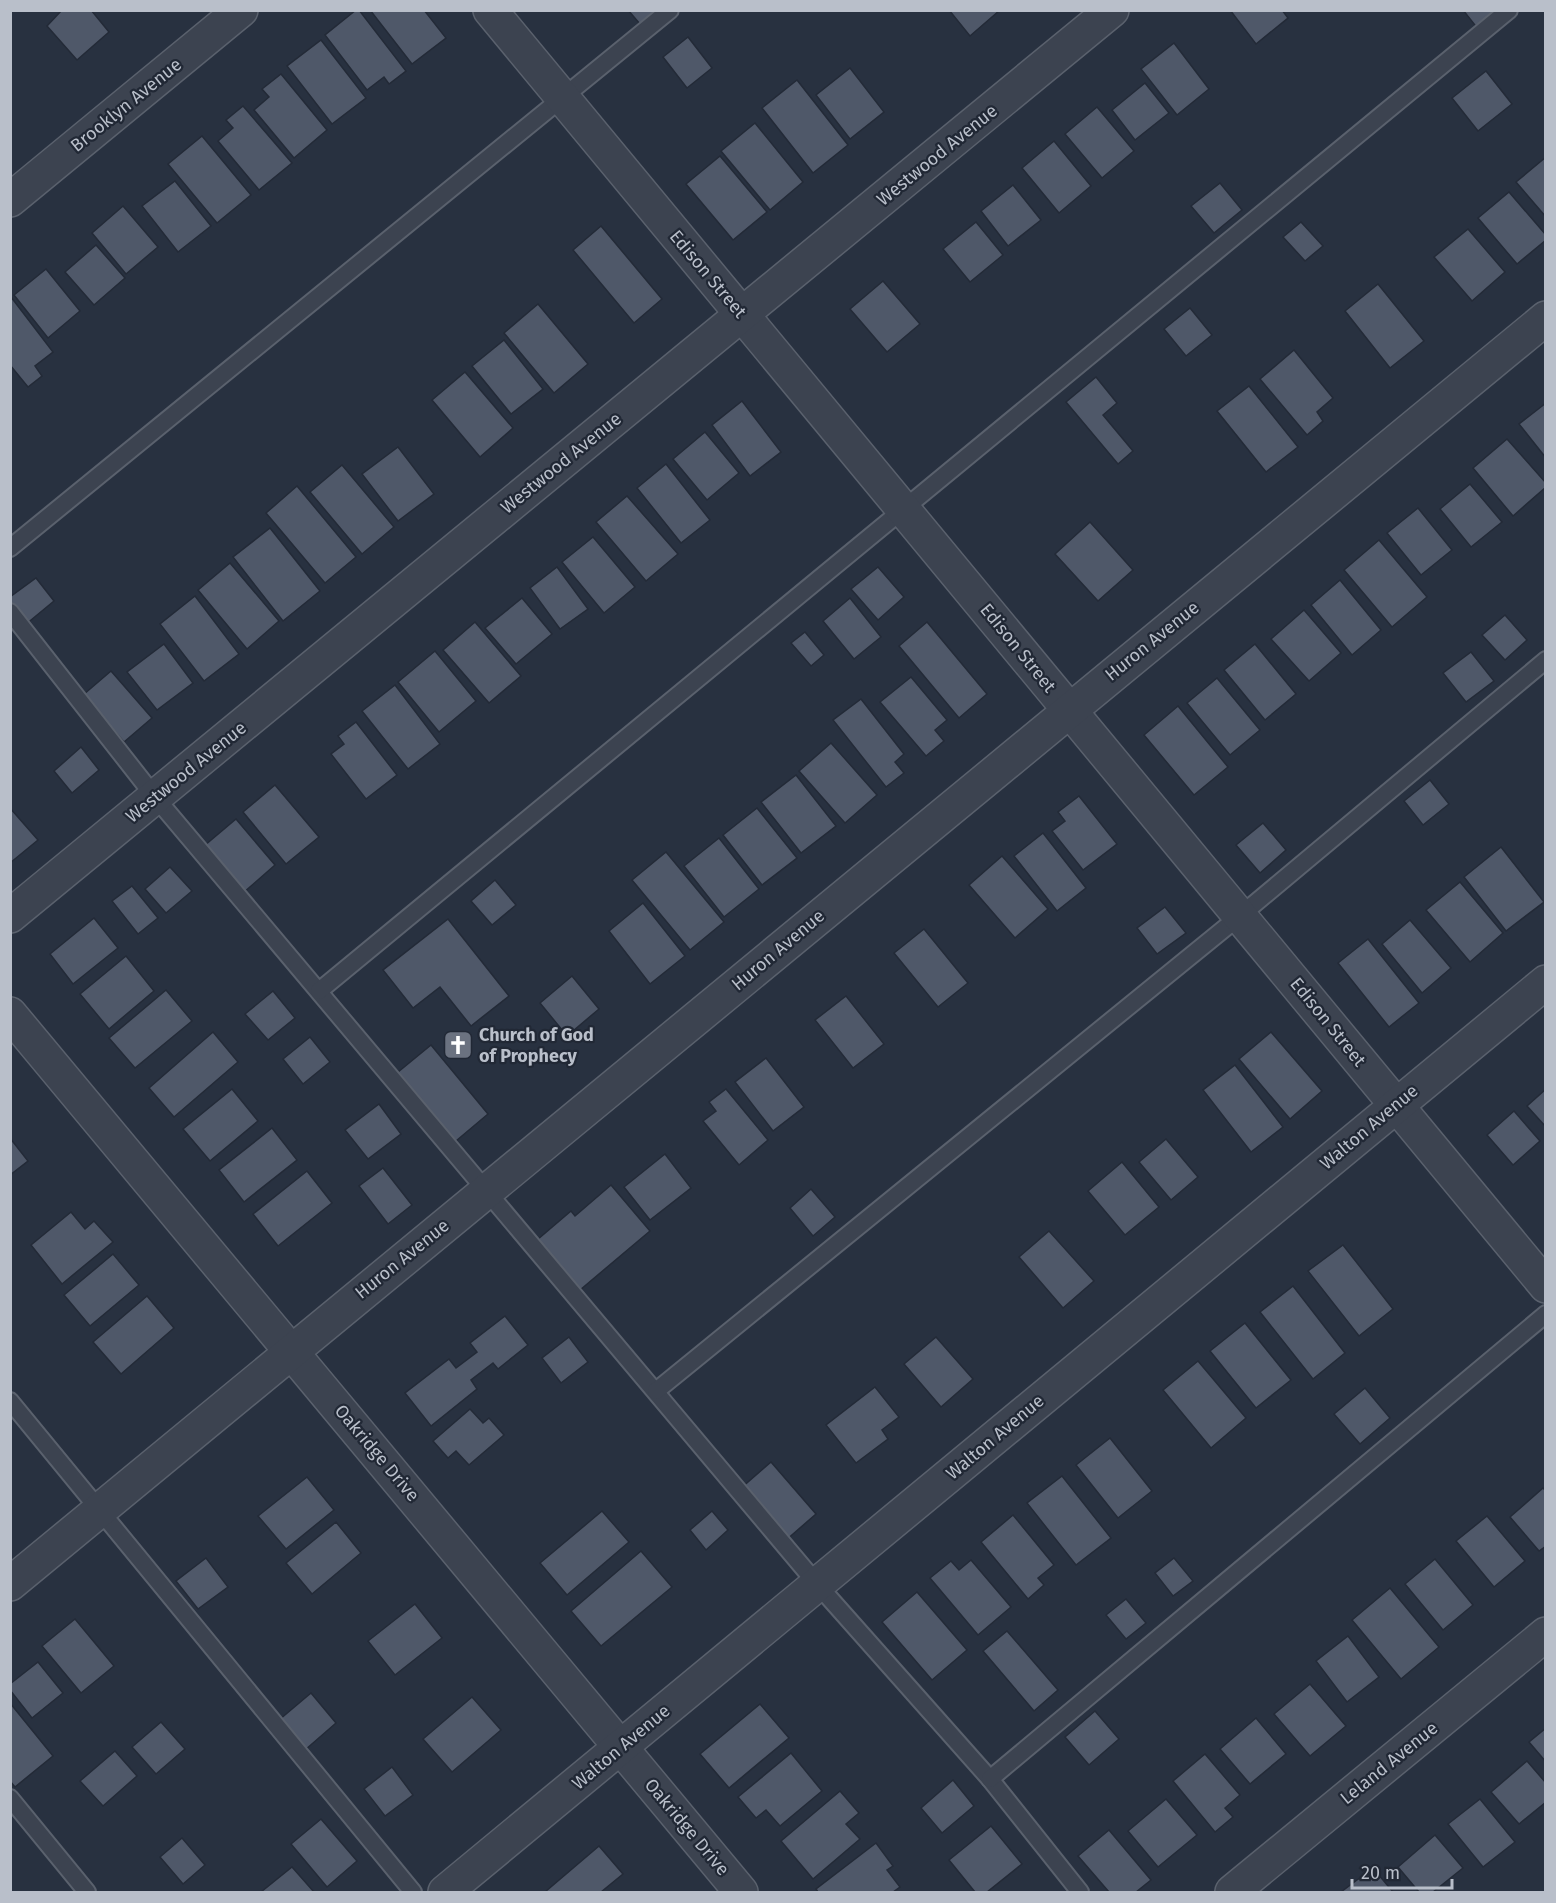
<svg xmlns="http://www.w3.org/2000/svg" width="1556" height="1903" viewBox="0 0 1556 1903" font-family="'Fira Sans',sans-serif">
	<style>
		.building { fill: #4f5869; stroke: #232a37; stroke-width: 1.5 }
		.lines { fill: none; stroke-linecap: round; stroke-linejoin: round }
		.service-casing { stroke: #5a616d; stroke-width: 20 }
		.minor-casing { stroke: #5a616d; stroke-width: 36 }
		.tertiary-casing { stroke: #5a616d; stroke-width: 36 }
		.service { stroke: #3c4350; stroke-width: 16 }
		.minor { stroke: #3c4350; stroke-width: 33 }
		.tertiary { stroke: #3c4350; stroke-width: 33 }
		.labels { text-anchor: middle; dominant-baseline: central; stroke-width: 4.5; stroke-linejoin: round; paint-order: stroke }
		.street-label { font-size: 18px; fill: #b9bfca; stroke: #212835 }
		.poi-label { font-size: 18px; font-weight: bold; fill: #b9bfca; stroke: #212835; text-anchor: start }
	</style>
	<rect width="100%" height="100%" fill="#283140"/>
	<g class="building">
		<polygon points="62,10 91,10 109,32 77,60 47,26"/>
		<polygon points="356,10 359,10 406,71 389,84 384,77 367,90 325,35"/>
		<polygon points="370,10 424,10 446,38 412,64"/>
		<polygon points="628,10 656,10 640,24"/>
		<polygon points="949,10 1000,10 970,36"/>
		<polygon points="1230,10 1282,10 1288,18 1256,44"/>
		<polygon points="1463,10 1499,10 1478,29"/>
		<polygon points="688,37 712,68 687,88 663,57"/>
		<polygon points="321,40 366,98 332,124 287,66"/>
		<polygon points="1174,43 1209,89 1177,115 1141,69"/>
		<polygon points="850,68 884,112 850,139 816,95"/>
		<polygon points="1486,71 1512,104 1478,131 1452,98"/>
		<polygon points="281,74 327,130 294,158 254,110 269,97 262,89"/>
		<polygon points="797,80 848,145 813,173 762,108"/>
		<polygon points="1145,83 1169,113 1135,140 1112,110"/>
		<polygon points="243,106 292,163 259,190 218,141 233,128 226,120"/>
		<polygon points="1097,107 1134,151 1102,178 1065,134"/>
		<polygon points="755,123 803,182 770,210 721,151"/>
		<polygon points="202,136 251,195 217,223 168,164"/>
		<polygon points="1054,141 1091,186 1059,213 1022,168"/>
		<polygon points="720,156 767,212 733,240 686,184"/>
		<polygon points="1546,157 1546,217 1516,182"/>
		<polygon points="175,181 211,226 178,252 142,206"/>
		<polygon points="1220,183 1242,210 1214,233 1191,206"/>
		<polygon points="1013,185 1041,220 1008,246 981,211"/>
		<polygon points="1509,192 1546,235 1546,240 1517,264 1478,218"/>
		<polygon points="123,206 158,247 126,274 92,233"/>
		<polygon points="976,222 1003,255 970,282 943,249"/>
		<polygon points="1301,222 1323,246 1305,261 1283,237"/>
		<polygon points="601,226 662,299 634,323 573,250"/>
		<polygon points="1468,229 1505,272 1472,301 1434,257"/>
		<polygon points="96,245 125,278 94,305 65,272"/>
		<polygon points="46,269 80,311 48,338 14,295"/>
		<polygon points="883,281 920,324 887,352 850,309"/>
		<polygon points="1378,284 1424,341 1390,368 1345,311"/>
		<polygon points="11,297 53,352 35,366 42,376 28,387 10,365"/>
		<polygon points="538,304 588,364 554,393 504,333"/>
		<polygon points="1190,308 1212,335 1186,356 1164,329"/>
		<polygon points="504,340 543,389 511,414 472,366"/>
		<polygon points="1294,350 1333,398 1317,412 1323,421 1307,435 1260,379"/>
		<polygon points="465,372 513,428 480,457 432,400"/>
		<polygon points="1096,377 1117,403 1103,415 1133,451 1118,464 1066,402"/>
		<polygon points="1249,386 1298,447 1266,472 1217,411"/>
		<polygon points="742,401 781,452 750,476 712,425"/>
		<polygon points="1546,403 1546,458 1519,424"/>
		<polygon points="705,432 739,473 707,500 673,459"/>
		<polygon points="1507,439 1546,483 1546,487 1513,516 1473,468"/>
		<polygon points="398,447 434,494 398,521 362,474"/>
		<polygon points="666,464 710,520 681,543 637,488"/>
		<polygon points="342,465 394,527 362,554 310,492"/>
		<polygon points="1470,484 1502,522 1471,547 1440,509"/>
		<polygon points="297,486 356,557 325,583 266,513"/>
		<polygon points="627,496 678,554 646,581 596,522"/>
		<polygon points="1418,508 1452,550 1421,575 1387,533"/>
		<polygon points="1090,522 1133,570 1098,601 1055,554"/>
		<polygon points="270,528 320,591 283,621 233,557"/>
		<polygon points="593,537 635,587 604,613 562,562"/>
		<polygon points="1379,540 1427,597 1392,627 1344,570"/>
		<polygon points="230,563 279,621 247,649 198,590"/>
		<polygon points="557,567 588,609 560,629 530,588"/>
		<polygon points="878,567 904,597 878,620 851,589"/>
		<polygon points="36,578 54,601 25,625 10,607 10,597"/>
		<polygon points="1340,580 1381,630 1352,655 1311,605"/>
		<polygon points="195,596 239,654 204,681 160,624"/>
		<polygon points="522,598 552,634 516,664 485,628"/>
		<polygon points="850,598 881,637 854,659 823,621"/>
		<polygon points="1304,610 1341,653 1309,681 1271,639"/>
		<polygon points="1505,615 1527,640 1505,660 1482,635"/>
		<polygon points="475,622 521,676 489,703 443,650"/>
		<polygon points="927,622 987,694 959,718 899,646"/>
		<polygon points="805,632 824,655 811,666 791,643"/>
		<polygon points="164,644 193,683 157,710 127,672"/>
		<polygon points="1255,644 1296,694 1265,720 1224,670"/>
		<polygon points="435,651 476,701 439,732 398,682"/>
		<polygon points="1471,652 1494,681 1466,702 1443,673"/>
		<polygon points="111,671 152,718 124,742 83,695"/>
		<polygon points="911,677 947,720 935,730 944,741 926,756 880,702"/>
		<polygon points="1217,678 1260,730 1230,755 1187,703"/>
		<polygon points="395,685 440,744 408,769 362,711"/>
		<polygon points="861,699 904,754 895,762 904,773 886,787 833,720"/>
		<polygon points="1178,706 1228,767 1194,795 1144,735"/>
		<polygon points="356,722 397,775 366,799 331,754 344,744 338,736"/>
		<polygon points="831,743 877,795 845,823 799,771"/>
		<polygon points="81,747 99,770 72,793 54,771"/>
		<polygon points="796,775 836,826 801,853 761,802"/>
		<polygon points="1430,780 1449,804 1423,825 1404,801"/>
		<polygon points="275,785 319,837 286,864 243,812"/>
		<polygon points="1079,796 1117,844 1083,870 1052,831 1065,821 1058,812"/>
		<polygon points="10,808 38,840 10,863"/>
		<polygon points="757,808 797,858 762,885 723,835"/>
		<polygon points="236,819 275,865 243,893 204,846"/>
		<polygon points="1263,823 1286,850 1260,873 1236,845"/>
		<polygon points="1043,833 1086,888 1057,911 1014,856"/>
		<polygon points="719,838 759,889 724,917 684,866"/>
		<polygon points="1501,847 1544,902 1506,931 1464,877"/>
		<polygon points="666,852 724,922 690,950 632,880"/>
		<polygon points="1002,856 1048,909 1015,938 969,885"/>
		<polygon points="170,867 192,891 166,913 145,889"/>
		<polygon points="495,880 516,905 492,925 471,901"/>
		<polygon points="1460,882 1503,933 1470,962 1426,910"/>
		<polygon points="132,886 158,918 138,934 112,901"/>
		<polygon points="643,903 685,956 650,984 609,931"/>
		<polygon points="1165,907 1186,933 1157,954 1137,928"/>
		<polygon points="94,918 118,948 73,984 50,954"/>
		<polygon points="448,919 509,996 471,1026 440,987 413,1008 383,970"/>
		<polygon points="1410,920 1451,968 1422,993 1382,944"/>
		<polygon points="924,929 968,983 938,1007 894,953"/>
		<polygon points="1368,939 1419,1003 1389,1027 1338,963"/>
		<polygon points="126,956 154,991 109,1029 80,994"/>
		<polygon points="572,976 599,1009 567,1036 540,1003"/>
		<polygon points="166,990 192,1021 135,1068 109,1038"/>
		<polygon points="273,991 295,1018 268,1040 245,1014"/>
		<polygon points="846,996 884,1044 853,1068 815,1020"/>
		<polygon points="213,1032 238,1062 174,1117 149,1088"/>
		<polygon points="1271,1032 1322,1091 1290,1119 1239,1059"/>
		<polygon points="310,1037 330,1062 303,1084 283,1059"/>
		<polygon points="431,1045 488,1114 450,1146 392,1077"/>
		<polygon points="766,1058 804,1107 773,1131 735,1082"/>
		<polygon points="1235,1065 1283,1127 1251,1152 1203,1090"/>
		<polygon points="232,1089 258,1121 210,1161 183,1129"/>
		<polygon points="726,1089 768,1140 739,1165 703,1121 716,1111 709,1102"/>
		<polygon points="1546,1089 1546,1127 1527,1106"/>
		<polygon points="379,1104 401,1134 368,1159 345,1130"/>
		<polygon points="1514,1111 1540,1141 1513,1165 1487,1135"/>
		<polygon points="272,1128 297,1160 244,1202 219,1170"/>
		<polygon points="10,1138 28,1161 10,1175"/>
		<polygon points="1166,1139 1198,1177 1171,1200 1139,1162"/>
		<polygon points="665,1154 691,1188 650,1220 624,1187"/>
		<polygon points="1122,1162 1159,1207 1125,1235 1088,1191"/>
		<polygon points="383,1168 412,1205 388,1224 359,1186"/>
		<polygon points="307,1171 332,1203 278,1246 253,1214"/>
		<polygon points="611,1185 650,1231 580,1290 537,1240 571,1211 575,1216"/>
		<polygon points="811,1189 835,1217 813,1236 790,1208"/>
		<polygon points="71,1212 85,1229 94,1221 113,1242 62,1284 31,1245"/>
		<polygon points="1049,1231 1094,1281 1063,1308 1019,1257"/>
		<polygon points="1343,1245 1393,1309 1359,1336 1308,1271"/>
		<polygon points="113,1254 139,1285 90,1326 64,1295"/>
		<polygon points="1293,1286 1345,1353 1313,1379 1260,1312"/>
		<polygon points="147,1296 174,1328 121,1374 93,1342"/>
		<polygon points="505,1316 528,1345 498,1369 493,1363 471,1380 477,1389 431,1426 405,1393 449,1359 456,1368 477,1352 470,1343"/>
		<polygon points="1245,1323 1291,1380 1256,1408 1210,1351"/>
		<polygon points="569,1337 588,1362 561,1383 542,1358"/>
		<polygon points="936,1337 973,1379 941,1407 904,1364"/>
		<polygon points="1198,1361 1246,1418 1211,1448 1163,1390"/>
		<polygon points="875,1387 899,1417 882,1430 888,1439 856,1463 826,1425"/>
		<polygon points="1365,1388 1390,1418 1360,1444 1334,1414"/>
		<polygon points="470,1409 483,1423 489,1418 504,1435 469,1465 456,1451 448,1458 433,1441"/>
		<polygon points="1110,1438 1152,1491 1118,1518 1076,1465"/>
		<polygon points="771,1462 816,1514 785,1541 740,1489"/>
		<polygon points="1062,1476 1111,1538 1076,1565 1027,1503"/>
		<polygon points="307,1477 334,1510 286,1549 258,1516"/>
		<polygon points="1543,1488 1546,1491 1546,1546 1539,1551 1510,1517"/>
		<polygon points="602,1511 629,1542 567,1595 540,1563"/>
		<polygon points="712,1511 728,1530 706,1550 690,1530"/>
		<polygon points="1013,1515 1054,1565 1038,1578 1044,1585 1028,1599 981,1542"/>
		<polygon points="1487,1516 1525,1561 1494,1587 1456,1541"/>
		<polygon points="336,1522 361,1553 312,1594 286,1563"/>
		<polygon points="641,1551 672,1587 601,1646 571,1611"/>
		<polygon points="206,1558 228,1587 198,1609 176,1581"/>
		<polygon points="1174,1558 1193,1581 1173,1596 1155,1573"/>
		<polygon points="1435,1559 1473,1605 1443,1630 1405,1584"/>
		<polygon points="971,1560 1011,1607 978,1635 930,1578 951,1561 959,1570"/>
		<polygon points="1390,1588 1439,1647 1401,1679 1352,1620"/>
		<polygon points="917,1592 967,1650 932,1680 882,1622"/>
		<polygon points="1126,1599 1146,1623 1126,1639 1106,1615"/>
		<polygon points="415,1604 442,1638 395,1675 368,1641"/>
		<polygon points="75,1619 114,1666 81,1693 42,1646"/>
		<polygon points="1007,1631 1058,1690 1034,1711 983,1651"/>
		<polygon points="1348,1636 1379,1677 1347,1702 1316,1661"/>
		<polygon points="38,1662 63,1693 32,1718 10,1690 10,1684"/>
		<polygon points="1310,1684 1346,1726 1310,1756 1274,1714"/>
		<polygon points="311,1693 336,1723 305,1750 279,1720"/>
		<polygon points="472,1697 501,1730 452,1772 423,1739"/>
		<polygon points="10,1703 53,1756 15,1787 10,1781"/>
		<polygon points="760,1704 789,1738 729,1788 700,1754"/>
		<polygon points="1095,1711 1119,1739 1089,1765 1065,1737"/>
		<polygon points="1256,1718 1286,1754 1250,1784 1220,1749"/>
		<polygon points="161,1722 185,1749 156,1774 132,1747"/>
		<polygon points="1546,1728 1546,1762 1529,1742"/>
		<polygon points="115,1751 137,1776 103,1806 80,1781"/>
		<polygon points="791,1753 822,1791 780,1826 766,1810 756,1818 738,1797"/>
		<polygon points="1205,1754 1240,1795 1225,1808 1233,1817 1215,1832 1173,1781"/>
		<polygon points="1527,1761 1546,1783 1546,1802 1519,1824 1491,1792"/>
		<polygon points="392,1767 413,1795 385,1816 364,1789"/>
		<polygon points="953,1780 974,1806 942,1833 921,1808"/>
		<polygon points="840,1791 859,1813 846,1824 860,1839 813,1879 781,1841"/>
		<polygon points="1166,1799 1197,1835 1158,1867 1128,1831"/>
		<polygon points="1480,1799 1515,1842 1483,1867 1448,1824"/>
		<polygon points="321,1819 357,1861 327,1887 291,1844"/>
		<polygon points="991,1826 1022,1864 987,1892 975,1892 949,1860"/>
		<polygon points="1109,1830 1151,1880 1136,1892 1109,1892 1078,1856"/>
		<polygon points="1435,1835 1463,1868 1433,1892 1419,1892 1398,1867"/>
		<polygon points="182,1838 205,1865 183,1884 160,1857"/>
		<polygon points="876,1843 893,1866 887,1870 900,1887 893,1892 818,1892 816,1889"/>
		<polygon points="599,1846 623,1874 601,1892 545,1892"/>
		<polygon points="292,1867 314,1892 261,1892"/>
		<polygon points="1373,1868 1393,1892 1341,1892"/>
	</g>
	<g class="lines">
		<g class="service-casing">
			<g id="service">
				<polyline points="10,548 670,10"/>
				<polyline points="10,612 155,797 817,1584 990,1779 1080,1892"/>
				<polyline points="319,991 1509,10"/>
				<polyline points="656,1391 1241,915 1546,660"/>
				<polyline points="10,1401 413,1892"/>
				<polyline points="990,1779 1546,1314"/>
				<polyline points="10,1798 87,1892"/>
			</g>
		</g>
		<g class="minor-casing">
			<g id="minor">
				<polyline points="490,10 1546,1286"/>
				<polyline points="10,916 1112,10"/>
				<polyline points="10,1014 741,1892"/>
				<polyline points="10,1584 1546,318"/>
				<polyline points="445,1892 1546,982"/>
				<polyline points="1232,1892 1546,1634"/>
			</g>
		</g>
		<g class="tertiary-casing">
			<polyline id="tertiary" points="10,200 241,10"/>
		</g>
		<use href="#service" class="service"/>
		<use href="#minor" class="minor"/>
		<use href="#tertiary" class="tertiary"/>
	</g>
	<defs>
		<g id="church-square" transform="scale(1.5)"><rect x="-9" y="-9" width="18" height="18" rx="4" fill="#6b7280" stroke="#212835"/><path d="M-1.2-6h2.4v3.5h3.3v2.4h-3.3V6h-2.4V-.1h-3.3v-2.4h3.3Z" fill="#fff"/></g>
	</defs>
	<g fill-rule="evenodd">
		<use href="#church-square" x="458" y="1045"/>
	</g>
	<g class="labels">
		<g class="street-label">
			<text transform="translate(126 105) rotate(-39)">Brooklyn Avenue</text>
			<text transform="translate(937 155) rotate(-39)">Westwood Avenue</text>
			<text transform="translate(708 274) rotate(50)">Edison Street</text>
			<text transform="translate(561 463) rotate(-39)">Westwood Avenue</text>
			<text transform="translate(1152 641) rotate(-39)">Huron Avenue</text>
			<text transform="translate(1018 648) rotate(51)">Edison Street</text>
			<text transform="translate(186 772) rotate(-39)">Westwood Avenue</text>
			<text transform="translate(778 950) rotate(-40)">Huron Avenue</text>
			<text transform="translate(1328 1022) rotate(51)">Edison Street</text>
			<text transform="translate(1369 1127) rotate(-40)">Walton Avenue</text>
			<text transform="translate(402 1259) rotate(-39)">Huron Avenue</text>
			<text transform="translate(995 1437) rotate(-40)">Walton Avenue</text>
			<text transform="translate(377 1453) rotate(50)">Oakridge Drive</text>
			<text transform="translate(621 1747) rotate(-40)">Walton Avenue</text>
			<text transform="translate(1389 1763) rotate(-39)">Leland Avenue</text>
			<text transform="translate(687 1827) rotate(50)">Oakridge Drive</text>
		</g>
		<g class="poi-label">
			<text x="479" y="1035">Church of God<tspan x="479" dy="21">of Prophecy</tspan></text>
		</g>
	</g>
	<rect width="1556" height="1903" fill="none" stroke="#b9bfca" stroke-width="24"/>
	<path d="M1352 1879v9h100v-9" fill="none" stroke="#b9bfca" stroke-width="3"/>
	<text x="1361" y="1879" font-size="18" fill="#b9bfca" stroke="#212835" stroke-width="4.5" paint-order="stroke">20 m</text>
</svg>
